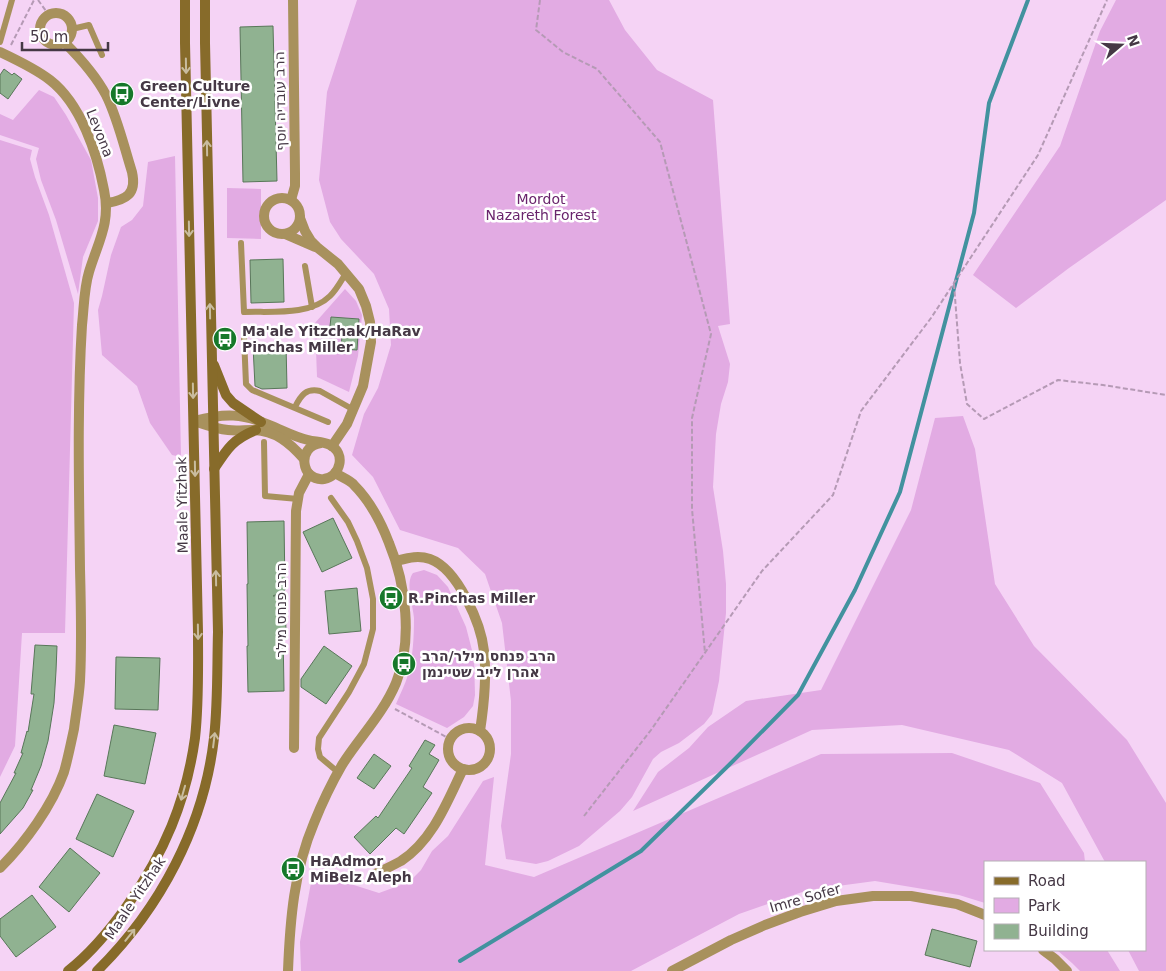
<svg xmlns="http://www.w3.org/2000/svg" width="1166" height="971" viewBox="0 0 1166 971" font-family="'DejaVu Sans',Heebo,sans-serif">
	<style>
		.green { fill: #e2abe3 }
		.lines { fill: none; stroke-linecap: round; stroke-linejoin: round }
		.stream { stroke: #42929f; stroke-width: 4 }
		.building { fill: #90b291; stroke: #587759 }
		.path { stroke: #b59ab5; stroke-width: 2; stroke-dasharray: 5 2.5; stroke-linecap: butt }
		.lane { stroke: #a8915d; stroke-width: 6 }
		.street { stroke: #a8915d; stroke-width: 10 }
		.secondary { stroke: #876b2a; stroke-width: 10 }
		.oneway { stroke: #c9bc9f }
		.labels { text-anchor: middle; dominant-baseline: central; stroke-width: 5; stroke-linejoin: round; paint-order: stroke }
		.poi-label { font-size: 14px; font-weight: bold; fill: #453845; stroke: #fff; text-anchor: start }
		.street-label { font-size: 14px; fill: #453845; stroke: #fff }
		.park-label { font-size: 14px; fill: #69246c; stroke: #fff }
	</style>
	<rect width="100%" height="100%" fill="#f5d3f5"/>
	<g class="green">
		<polygon points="357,0 609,0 625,30 657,70 713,100 730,324 718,326 730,364 728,382 721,404 716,434 713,487 723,551 726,584 726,613 719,681 712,714 704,724 679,743 661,752 653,759 632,797 620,811 579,846 548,861 536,864 506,859 501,826 511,754 511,701 502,623 485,574 458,548 400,530 373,477 352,455 364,414 378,388 391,345 389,309 374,274 341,239 330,222 319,180 327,92"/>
		<polygon points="1116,0 1166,0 1166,200 1069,268 1016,308 973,275 1060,146 1100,31"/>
		<polygon points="39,90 54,97 66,115 91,160 98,198 98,221 83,257 78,294 56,220 41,180 36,159 39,148 0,135 0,114 13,120"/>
		<polygon points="0,140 32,150 30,159 35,177 49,215 74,303 65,633 22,633 15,746 0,777"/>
		<polygon points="175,156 181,457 172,455 150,423 137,386 102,355 98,310 102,296 111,255 121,227 132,220 143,206 148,162"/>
		<polygon points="227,188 261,189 261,239 227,238"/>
		<polygon points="345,289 356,301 362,315 358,356 349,392 317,377 315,323"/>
		<polygon points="963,416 975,449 995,584 1034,646 1127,740 1166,803 1166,971 1139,971 1128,950 1145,950 1145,862 1105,862 1062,783 1009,750 902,725 812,730 633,811 658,772 689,748 708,727 746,701 821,690 911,510 935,418"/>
		<path d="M 424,570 L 437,575 L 448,587 L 466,627 L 474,658 L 475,695 L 473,706 L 464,717 L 447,728 L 396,704 C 400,694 405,685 408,675 C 413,657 414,637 414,618 C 413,605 405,583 413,573 Z"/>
		<polygon points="952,753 1040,783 1084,853 1085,862 985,862 985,903 959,895 875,881 808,890 739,914 631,971 301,971 300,942 313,872 379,893 409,882 421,870 432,851 448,836 483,781 494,777 485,865 534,877 821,754"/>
		<polygon points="1057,950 1107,950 1120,971 1080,971 1072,963"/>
	</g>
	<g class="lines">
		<polyline class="stream" points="460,961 641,851 733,761 798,695 855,590 900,492 974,213 989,103 1028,0"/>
	</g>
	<g class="building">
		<polygon points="273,26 277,181 243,182 240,27"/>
		<polygon points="4,69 12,75 14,73 22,79 8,99 0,93 0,75"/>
		<polygon points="283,259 284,302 251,303 250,260"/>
		<polygon points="331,317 359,319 357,350 341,349 342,336 329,335"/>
		<polygon points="286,344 287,388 262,389 255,386 253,346"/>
		<polygon points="333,518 352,558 322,572 303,532"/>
		<polygon points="284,521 285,590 273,596 285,595 286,631 283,631 284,691 248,692 247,646 248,646 247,584 248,584 247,522"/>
		<polygon points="357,588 361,631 329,634 325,591"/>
		<polygon points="35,645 57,646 56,671 54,703 48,741 41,766 31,790 33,790 23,808 0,834 0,803 16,773 14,773 23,753 21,753 27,731 28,732 34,694 31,694"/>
		<polygon points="324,646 352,666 326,704 301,687 301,679"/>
		<polygon points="116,657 160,658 158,710 115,709"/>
		<polygon points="114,725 156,733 145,784 104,776"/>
		<polygon points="425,740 435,745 429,754 439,760 423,787 432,793 404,834 396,828 370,854 354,837 376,816 378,818 412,768 409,766"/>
		<polygon points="374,754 391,766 374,789 357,778"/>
		<polygon points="97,794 134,811 113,857 76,839"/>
		<polygon points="70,848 100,873 69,912 39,887"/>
		<polygon points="32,895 56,927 16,957 0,936 0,919"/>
		<polygon points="932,929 977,941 970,967 925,955"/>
	</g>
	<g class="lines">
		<g class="path">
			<polyline points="38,0 49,15"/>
			<polyline points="540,0 536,30 563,52 597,69 660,142 711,334 692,418 692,509 705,653"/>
			<polyline points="11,45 34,0"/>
			<polyline points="954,284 960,363 967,404 984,419 1058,380 1103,385 1166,395"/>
			<polyline points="395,709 450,739"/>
			<polyline points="584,816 651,730 762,571 833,495 861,411 931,318 1038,155 1107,0"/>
		</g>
		<g class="lane">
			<polyline points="72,29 89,25 102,55"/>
			<polyline points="0,42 12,0"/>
			<path d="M 241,243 L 244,312 C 271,311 310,316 330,296 C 337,289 341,281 346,273"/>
			<polyline points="305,266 312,307"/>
			<polyline points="244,337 246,384 252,390 328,422"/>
			<path d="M 295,407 C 301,395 306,388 320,391 L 354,410"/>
			<polyline points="264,442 265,496 298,499"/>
			<polyline points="331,498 348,522 357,541 367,568 373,599 373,629 364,664 349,692 319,738 318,749 320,757 339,773"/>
		</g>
		<g class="street">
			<circle cx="56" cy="29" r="16"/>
			<path d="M 65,43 C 80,58 96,76 106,95 C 118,119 124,147 132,172 C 137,194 126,200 107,203"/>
			<path d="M 0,52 C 17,60 36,69 50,80 C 81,104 97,153 104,190 C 111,223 98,242 89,272 C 84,288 84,307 82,325 C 77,406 79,488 80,569 C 81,606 82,644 80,681 C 79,697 76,713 74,729 C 71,743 68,758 64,772 C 52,806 25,843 0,868"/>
			<circle cx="282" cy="216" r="18"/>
			<polyline points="291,200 295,186 295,174 293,0"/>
			<polyline points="300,218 305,231 311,241 318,248 338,264 359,289 366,306 370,322 371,342 363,386 347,424 332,446"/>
			<polyline points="285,234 315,247"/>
			<path d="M 194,421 C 225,413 242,413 272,426 C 284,431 295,437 308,440 C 315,442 323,441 330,445 C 346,453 341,476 324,479 C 301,482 296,446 321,443"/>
			<path d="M 194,421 C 206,425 217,429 228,430 C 236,431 244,430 252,430 C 275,430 290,443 304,459"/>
			<path d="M 396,561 C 408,558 418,555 430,559 C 458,569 481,624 484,651 C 487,678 484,705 480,731"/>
			<circle cx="469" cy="749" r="21"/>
			<polyline points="294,748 296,511 299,493 309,474"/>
			<path d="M 373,875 C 383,870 392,866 401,861 C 433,840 447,802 463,769"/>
			<polyline points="1043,950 1055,959 1067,971"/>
			<path d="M 288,971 C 290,920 294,870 314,823 C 322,803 331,784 342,765 C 359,738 383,714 396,683 C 413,641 406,584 389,543 C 381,522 370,501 354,485 C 350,480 341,477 335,473"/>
			<polyline points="672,971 731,940 765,925 800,912 836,901 873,896 911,896 957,904 985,915"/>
		</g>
		<g class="secondary">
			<polyline points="214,365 226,395 233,403 261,422"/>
			<path d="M 214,469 C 227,449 233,439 256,430"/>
			<path d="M 68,971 C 91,953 110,930 127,906 C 164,853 186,802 195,738 C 199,703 198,667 198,632 L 185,43 L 185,0"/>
			<path d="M 97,971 C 160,909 204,826 214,738 C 218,703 217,667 218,632 L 205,43 L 205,0"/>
		</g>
	</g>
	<defs><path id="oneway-shaft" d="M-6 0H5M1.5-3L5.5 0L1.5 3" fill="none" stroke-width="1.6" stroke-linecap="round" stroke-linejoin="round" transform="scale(1.25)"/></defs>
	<g class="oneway">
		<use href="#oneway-shaft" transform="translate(186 66) rotate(89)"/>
		<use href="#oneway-shaft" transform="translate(207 148) rotate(-91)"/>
		<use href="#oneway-shaft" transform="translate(189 229) rotate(89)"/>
		<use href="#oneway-shaft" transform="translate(210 311) rotate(-91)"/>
		<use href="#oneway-shaft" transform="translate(193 391) rotate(89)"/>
		<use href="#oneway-shaft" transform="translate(195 469) rotate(89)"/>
		<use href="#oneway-shaft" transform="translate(216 578) rotate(-91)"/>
		<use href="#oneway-shaft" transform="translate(198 632) rotate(89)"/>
		<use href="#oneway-shaft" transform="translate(214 740) rotate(-83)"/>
		<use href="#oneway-shaft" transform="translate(183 793) rotate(106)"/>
		<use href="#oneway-shaft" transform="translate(130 935) rotate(-51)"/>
	</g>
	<defs>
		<g id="bus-disc" transform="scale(1.25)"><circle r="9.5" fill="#16782a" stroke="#fff"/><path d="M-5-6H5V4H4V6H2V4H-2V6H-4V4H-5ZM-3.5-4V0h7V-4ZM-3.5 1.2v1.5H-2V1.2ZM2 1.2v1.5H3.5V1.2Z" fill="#fff"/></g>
	</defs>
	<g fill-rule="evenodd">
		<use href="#bus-disc" x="122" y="94"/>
		<use href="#bus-disc" x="225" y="339"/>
		<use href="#bus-disc" x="391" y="598"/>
		<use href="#bus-disc" x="404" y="664"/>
		<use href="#bus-disc" x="293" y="869"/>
	</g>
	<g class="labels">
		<g class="poi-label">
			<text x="140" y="86">Green Culture<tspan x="140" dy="16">Center/Livne</tspan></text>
			<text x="242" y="331">Ma'ale Yitzchak/HaRav<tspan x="242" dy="16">Pinchas Miller</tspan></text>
			<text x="408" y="598">R.Pinchas Miller</text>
			<text x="422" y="656">הרב פנחס מילר/הרב<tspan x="422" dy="16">אהרן לייב שטיינמן</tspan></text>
			<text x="310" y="861">HaAdmor<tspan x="310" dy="16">MiBelz Aleph</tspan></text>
		</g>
		<g class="street-label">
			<text transform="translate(280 101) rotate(-91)">הרב עובדיה יוסף</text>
			<text transform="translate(100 133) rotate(68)">Levona</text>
			<text transform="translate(182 505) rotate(-91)">Maale Yitzhak</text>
			<text transform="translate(281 610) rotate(-90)">הרב פנחס מילר</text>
			<text transform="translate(135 898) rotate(-56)">Maale Yitzhak</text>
			<text transform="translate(805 898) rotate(-16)">Imre Sofer</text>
		</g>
		<g class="park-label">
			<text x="541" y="199">Mordot<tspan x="541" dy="16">Nazareth Forest</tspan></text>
		</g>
	</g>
	<rect x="984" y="861" width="162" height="90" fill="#ffffff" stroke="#b5afb5"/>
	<rect x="994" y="877" width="25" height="8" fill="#876b2a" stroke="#b5afb5"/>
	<text x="1028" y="886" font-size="15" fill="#453845">Road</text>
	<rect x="994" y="898" width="25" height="15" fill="#e2abe3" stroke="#b5afb5"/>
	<text x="1028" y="911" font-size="15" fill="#453845">Park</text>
	<rect x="994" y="924" width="25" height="15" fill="#90b291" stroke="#b5afb5"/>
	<text x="1028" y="936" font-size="15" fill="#453845">Building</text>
	<g transform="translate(1121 45) rotate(71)" stroke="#ffffff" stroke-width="4" paint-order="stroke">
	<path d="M0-4L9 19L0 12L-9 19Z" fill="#453845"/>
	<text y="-8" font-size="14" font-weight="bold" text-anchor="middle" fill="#453845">N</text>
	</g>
	<path d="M22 42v8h86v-8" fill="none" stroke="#453845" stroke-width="2.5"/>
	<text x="30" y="42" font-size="15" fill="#453845" stroke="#ffffff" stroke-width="4" paint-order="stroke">50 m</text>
</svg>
